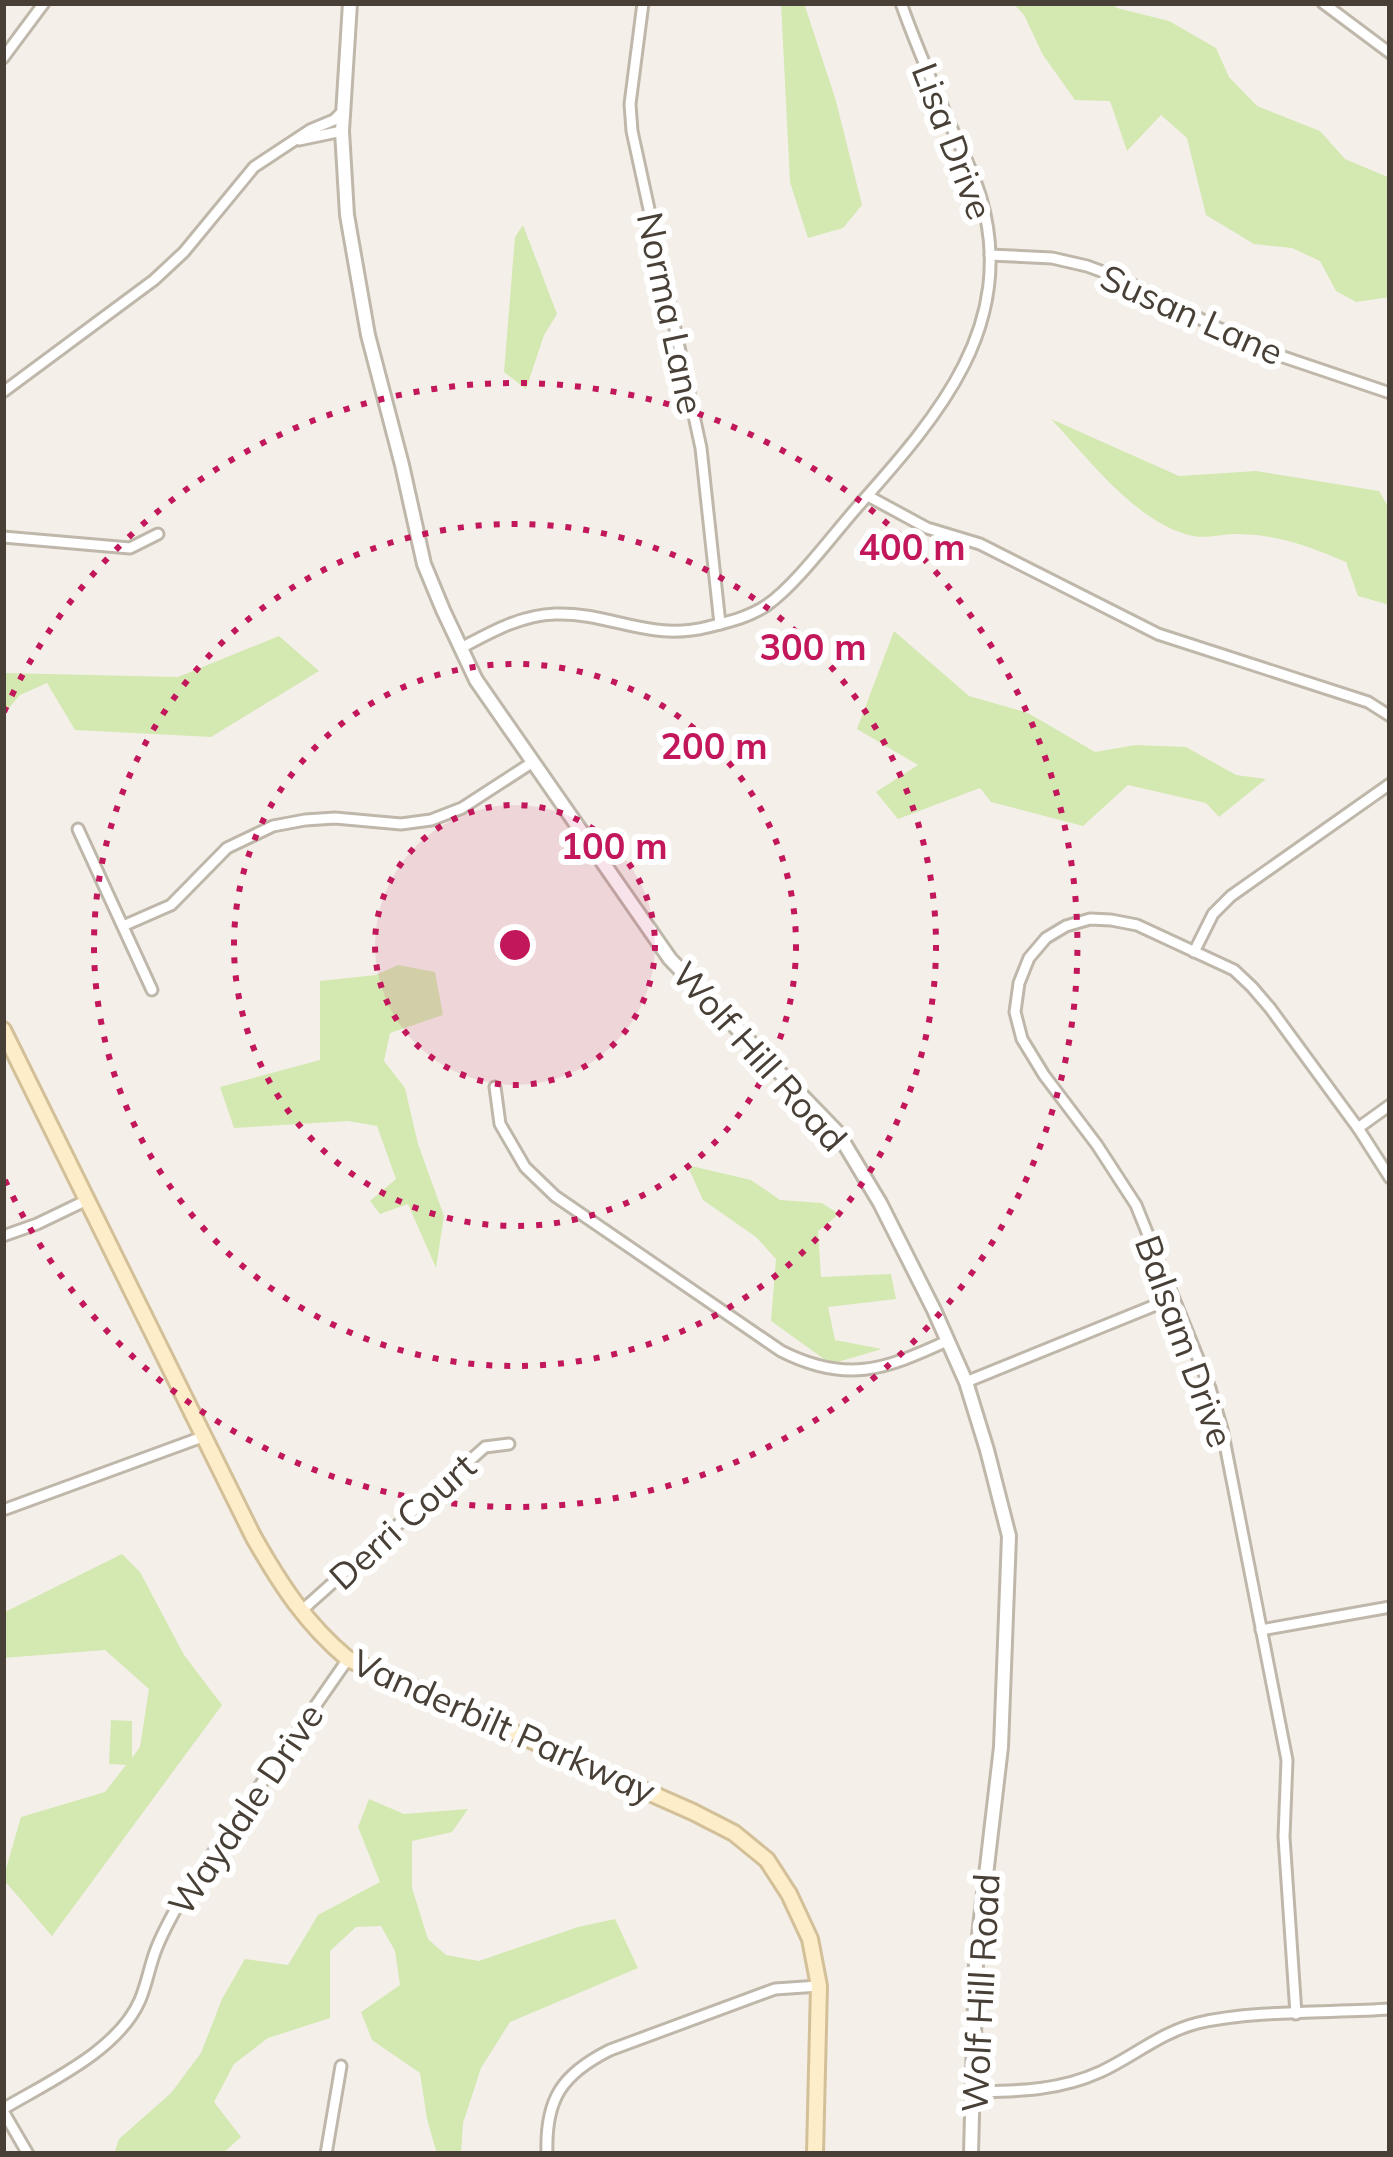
<svg xmlns="http://www.w3.org/2000/svg" width="1393" height="2157" viewBox="0 0 1393 2157" font-family="Mulish,sans-serif">
	<style>
		.green { fill: #d4e8b2 }
		.lines { fill: none; stroke-linecap: round; stroke-linejoin: round }
		.minor-casing { stroke: #c0b7ab; stroke-width: 15 }
		.tertiary-casing { stroke: #c0b7ab; stroke-width: 18 }
		.secondary-casing { stroke: #d3c099; stroke-width: 20 }
		.minor { stroke: #fff; stroke-width: 9 }
		.tertiary { stroke: #fff; stroke-width: 12 }
		.secondary { stroke: #feedc9; stroke-width: 14 }
		.ring { fill: none; stroke: #c2185b; stroke-width: 6; stroke-dasharray: 6 12 }
		.labels { text-anchor: middle; dominant-baseline: central; stroke-width: 12; stroke-linejoin: round; paint-order: stroke }
		.street-label { font-size: 36px; fill: #484037; stroke: #fff }
		.centre { fill: #c2185b; stroke: #fff; stroke-width: 6 }
		.ring-label { font-size: 36px; text-anchor: middle; font-weight: bold; fill: #c2185b; stroke: #fff; stroke-width: 12; stroke-linejoin: round; paint-order: stroke }
	</style>
	<rect width="100%" height="100%" fill="#f4f0e9"/>
	<g class="green">
		<polygon points="781,3 804,3 836,101 862,205 843,228 808,238 790,182"/>
		<polygon points="1013,3 1110,3 1117,8 1169,21 1216,48 1229,77 1257,106 1320,131 1345,159 1390,178 1390,297 1356,302 1336,291 1320,261 1292,248 1254,244 1206,215 1187,138 1161,115 1127,151 1110,101 1075,100 1043,55 1024,15"/>
		<polygon points="523,225 557,314 544,335 526,389 504,372 515,237"/>
		<path d="M 1051,419 L 1179,476 L 1256,471 L 1379,491 L 1390,510 L 1390,605 L 1358,596 L 1346,562 C 1310,547 1280,535 1239,534 C 1224,533 1208,539 1193,536 C 1137,524 1089,459 1051,419 Z"/>
		<polygon points="894,631 969,696 1028,713 1095,752 1136,745 1186,747 1236,775 1266,779 1219,817 1206,803 1128,785 1083,826 991,802 980,788 898,819 876,792 918,765 857,729"/>
		<polygon points="279,636 319,671 211,737 75,730 47,683 20,695 3,715 3,673 178,677"/>
		<polygon points="398,965 435,972 443,1015 390,1033 384,1061 405,1088 418,1144 444,1216 436,1268 408,1204 380,1214 370,1201 396,1179 377,1126 348,1121 234,1128 220,1087 320,1060 320,981 376,975"/>
		<polygon points="687,1165 751,1180 780,1200 822,1203 839,1214 818,1231 821,1277 891,1274 896,1299 828,1307 835,1340 882,1349 831,1364 771,1321 776,1259 756,1237 703,1200"/>
		<polygon points="122,1554 140,1572 184,1655 222,1705 52,1936 3,1879 21,1817 105,1792 126,1765 109,1764 111,1720 132,1721 132,1758 140,1747 149,1689 105,1650 3,1658 3,1613"/>
		<polygon points="369,1799 404,1814 468,1809 452,1832 412,1841 412,1888 428,1939 446,1955 479,1961 578,1927 615,1919 638,1968 510,2022 481,2068 463,2123 461,2154 437,2154 427,2119 420,2073 372,2040 361,2012 400,1985 395,1951 381,1926 356,1927 330,1951 330,2018 268,2038 234,2064 214,2102 241,2137 222,2154 114,2154 119,2139 171,2093 201,2053 222,1999 245,1959 288,1965 318,1915 380,1882 358,1827"/>
	</g>
	<g class="lines">
		<g class="minor-casing">
			<g id="minor">
				<polyline points="643,3 630,104 632,131 701,448 720,624"/>
				<polyline points="1323,3 1390,53"/>
				<polyline points="3,58 44,3"/>
				<polyline points="299,140 342,131"/>
				<polyline points="990,255 1052,258 1087,266 1117,277 1260,349 1390,393"/>
				<polyline points="3,392 154,280 184,252 254,167 310,130 334,120 342,112"/>
				<polyline points="868,496 927,528 980,544 1158,634 1368,702 1390,716"/>
				<polyline points="3,537 130,548 158,534"/>
				<path d="M 461,648 C 491,632 521,615 555,614 C 610,612 649,642 708,627 C 728,622 750,617 767,605 C 797,584 834,533 860,504 C 938,416 1018,325 981,198 C 973,171 960,147 949,122 C 932,82 915,43 901,3"/>
				<polyline points="78,829 152,990"/>
				<polyline points="123,926 171,905 227,848 273,826 305,820 335,818 401,824 431,820 462,808 533,762"/>
				<polyline points="1194,952 1213,914 1231,896 1390,784"/>
				<path d="M 495,1087 L 500,1124 L 525,1167 L 555,1196 L 781,1351 C 846,1384 884,1370 947,1341"/>
				<polyline points="1358,1128 1390,1105"/>
				<polyline points="3,1236 37,1224 87,1200"/>
				<polyline points="966,1382 1173,1298"/>
				<polyline points="3,1510 205,1436"/>
				<polyline points="300,1612 485,1447 509,1444"/>
				<polyline points="1261,1630 1390,1607"/>
				<polyline points="1296,2014 1284,1837 1287,1760 1222,1429 1210,1388 1136,1205 1097,1145 1044,1075 1022,1039 1015,1012 1019,983 1029,958 1046,938 1066,926 1090,919 1111,920 1137,925 1234,970 1252,987 1270,1008 1358,1128 1390,1178"/>
				<path d="M 974,2092 C 1018,2091 1058,2091 1100,2072 C 1133,2057 1161,2032 1198,2023 C 1254,2010 1331,2013 1390,2009"/>
				<path d="M 3,2109 C 48,2082 118,2051 140,2000 C 146,1986 149,1970 154,1955 C 161,1934 172,1916 183,1896 L 348,1659"/>
				<polyline points="3,2111 28,2154"/>
				<polyline points="326,2154 341,2066"/>
				<path d="M 547,2154 C 545,2099 562,2074 610,2050 L 775,1989 L 819,1986"/>
			</g>
		</g>
		<g class="tertiary-casing">
			<polyline id="tertiary" points="350,3 342,131 347,215 368,335 402,465 424,564 443,610 476,680 670,959 838,1133 880,1203 934,1310 966,1382 987,1450 1009,1536 1001,1747 976,1961 971,2154"/>
		</g>
		<g class="secondary-casing">
			<path id="secondary" d="M 3,1030 L 253,1536 C 280,1584 306,1624 348,1659 L 693,1812 L 734,1833 L 767,1860 L 789,1894 L 810,1939 L 819,1986 L 815,2154"/>
		</g>
		<use href="#minor" class="minor"/>
		<use href="#tertiary" class="tertiary"/>
		<use href="#secondary" class="secondary"/>
	</g>
	<circle cx="515" cy="945" r="140" fill="#c2185b" fill-opacity=".12"/>
	<g class="ring">
		<circle cx="515" cy="945" r="140"/>
		<circle cx="515" cy="945" r="281"/>
		<circle cx="515" cy="945" r="421"/>
		<path d="M4 712A562 562 0 1 1 4 1178"/>
	</g>
	<g class="labels">
		<g class="street-label">
			<text transform="translate(953 141) rotate(69)">Lisa Drive</text>
			<text transform="translate(671 313) rotate(78)">Norma Lane</text>
			<text transform="translate(1192 314) rotate(24)">Susan Lane</text>
			<text transform="translate(760 1056) rotate(48)">Wolf Hill Road</text>
			<text transform="translate(1185 1341) rotate(70)">Balsam Drive</text>
			<text transform="translate(402 1521) rotate(-42)">Derri Court</text>
			<text transform="translate(504 1726) rotate(24)">Vanderbilt Parkway</text>
			<text transform="translate(245 1809) rotate(-56)">Waydale Drive</text>
			<text transform="translate(980 1993) rotate(-87)">Wolf Hill Road</text>
		</g>
	</g>
	<circle cx="515" cy="945" r="18" class="centre"/>
	<g class="ring-label">
		<text x="912" y="560">400 m</text>
		<text x="813" y="660">300 m</text>
		<text x="714" y="759">200 m</text>
		<text x="614" y="859">100 m</text>
	</g>
	<rect width="1393" height="2157" fill="none" stroke="#484037" stroke-width="12"/>
</svg>
